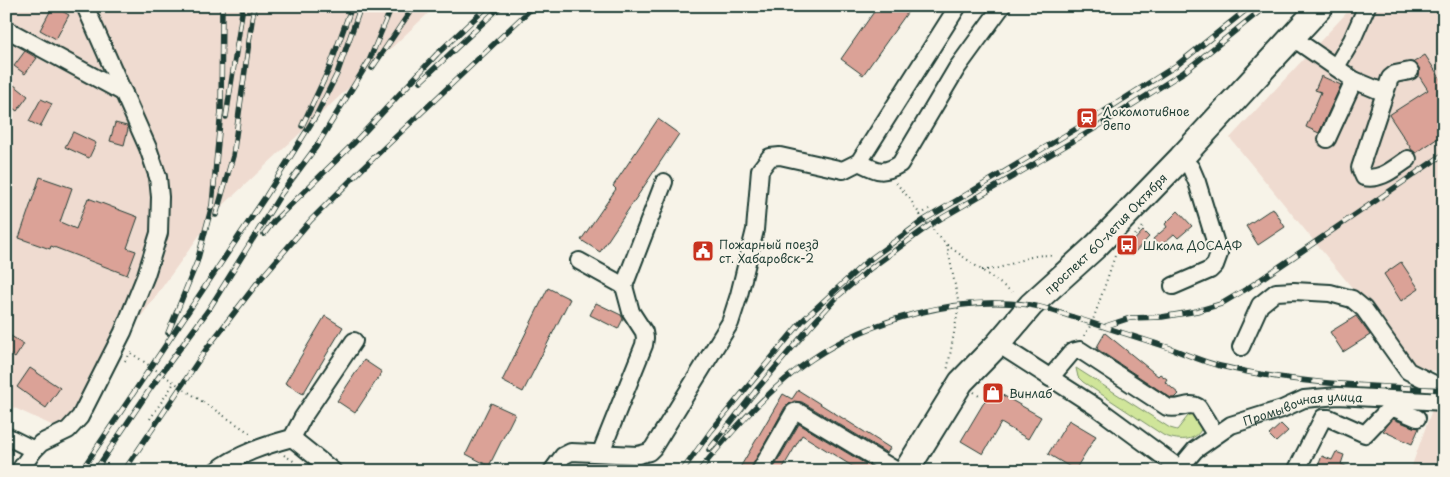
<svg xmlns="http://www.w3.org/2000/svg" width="1450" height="477" viewBox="0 0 1450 477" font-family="'Playpen Sans',sans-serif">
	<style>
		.built { fill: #efdbd0 }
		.green { fill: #d0e59a; stroke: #789167 }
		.building { fill: #dba297; stroke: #1f3d34 }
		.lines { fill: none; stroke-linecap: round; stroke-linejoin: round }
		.minor-casing { stroke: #1f3d34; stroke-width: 20 }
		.highway-casing { stroke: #1f3d34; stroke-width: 28 }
		.path { stroke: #1f3d34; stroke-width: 2; stroke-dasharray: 1 4; stroke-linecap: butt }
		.minor { stroke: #f7f3e8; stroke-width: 16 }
		.highway { stroke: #f7f3e8; stroke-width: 24 }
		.rail-casing { stroke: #1f3d34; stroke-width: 5.5 }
		.rail { stroke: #f7f3e8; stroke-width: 4; stroke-dasharray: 11; stroke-linecap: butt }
		.path-bridge { stroke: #1f3d34; stroke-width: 2; stroke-dasharray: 1 4; stroke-linecap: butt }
		.labels { text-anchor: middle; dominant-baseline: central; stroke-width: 4; stroke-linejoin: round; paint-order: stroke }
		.poi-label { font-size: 12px; fill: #1f3d34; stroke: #f7f3e8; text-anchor: start }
		.street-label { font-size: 12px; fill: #1f3d34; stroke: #f7f3e8 }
	</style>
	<rect width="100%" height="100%" fill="#f7f3e8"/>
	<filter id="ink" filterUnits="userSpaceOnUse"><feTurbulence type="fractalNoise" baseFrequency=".02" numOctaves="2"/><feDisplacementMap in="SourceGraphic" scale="10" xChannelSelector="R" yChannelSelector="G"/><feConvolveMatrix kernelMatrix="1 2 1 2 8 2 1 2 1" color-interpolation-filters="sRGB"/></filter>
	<g filter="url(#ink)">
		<g class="built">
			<polygon points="6,6 436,6 217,211 60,429 6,404"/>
			<polygon points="1353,6 1444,6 1444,371 1419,370 1230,138"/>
			<polygon points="1434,404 1444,405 1444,471 1410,471"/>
		</g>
		<path class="green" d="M 1076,368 L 1170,428 L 1177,430 L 1188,416 L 1192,413 L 1195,414 L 1202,427 C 1197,443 1176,441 1163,435 L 1083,382 L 1078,377 Z"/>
		<g class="building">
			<polygon points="53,6 69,15 56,39 40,30"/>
			<polygon points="878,6 912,6 863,75 841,59"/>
			<polygon points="25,51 37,58 25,74 14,66"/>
			<polygon points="1425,55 1444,84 1444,134 1416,153 1412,150 1389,115 1428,90 1419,76 1420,69 1414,62"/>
			<polygon points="1321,76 1341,85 1319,133 1306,127 1321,92 1315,90"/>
			<polygon points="14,85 28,96 17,111 6,103 6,95"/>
			<polygon points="41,99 52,104 40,127 29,121"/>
			<polygon points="658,119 679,134 600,252 581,240 616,189 613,186"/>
			<polygon points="115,123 127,126 128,129 124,145 110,141"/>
			<polygon points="73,132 96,143 89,158 65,147"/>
			<polygon points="40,177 72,188 60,222 76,229 88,198 138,217 127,248 136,251 127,275 51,246 50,249 19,238"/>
			<polygon points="1273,208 1285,227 1258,245 1246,226"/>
			<polygon points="1178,211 1192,226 1178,238 1174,234 1159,247 1153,239 1167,227 1165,224"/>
			<polygon points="1143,231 1149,237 1131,256 1125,250"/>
			<polygon points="1401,262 1419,289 1401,301 1384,274"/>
			<polygon points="548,288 570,299 523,392 502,381"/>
			<polygon points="596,303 621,315 623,319 618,329 590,315"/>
			<polygon points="325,316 343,327 303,394 285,383"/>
			<polygon points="1356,316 1370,335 1343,352 1330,332"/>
			<polygon points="6,333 24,344 15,358 6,352"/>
			<polygon points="1105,333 1158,376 1160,374 1167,379 1165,382 1179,394 1175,398 1171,398 1097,349 1098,345"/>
			<polygon points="364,360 382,372 355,413 337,401"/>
			<polygon points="30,368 60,388 46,408 17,387"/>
			<polygon points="992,389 1041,417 1028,439 1001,423 983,454 961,441"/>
			<polygon points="798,390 890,448 887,453 802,402 794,401 785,407 750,471 738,471 783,394 792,399"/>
			<polygon points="491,403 515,414 489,466 466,454"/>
			<polygon points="1393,419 1413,427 1419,428 1412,444 1383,431"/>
			<polygon points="1069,420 1096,436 1075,470 1048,454"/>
			<polygon points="799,424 874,469 873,471 860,471 802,435 781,471 772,471"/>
			<polygon points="1281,424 1288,431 1276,442 1269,435"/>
			<polygon points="1336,452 1344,455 1341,464 1357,471 1316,471 1322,456 1332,460"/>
		</g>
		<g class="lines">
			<g class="minor-casing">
				<g id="minor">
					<polyline points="6,29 124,93"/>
					<polyline points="1293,38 1354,80 1385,93"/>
					<polyline points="1336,67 1352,40 1367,6"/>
					<polyline points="1327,139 1354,80"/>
					<path d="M 1408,159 C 1394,168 1381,181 1364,177 L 1360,168 L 1390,78 L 1395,74 L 1410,71"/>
					<path d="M 859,162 C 877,171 882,175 900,164 L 957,68 L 1002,6"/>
					<polyline points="579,261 624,286"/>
					<polyline points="1173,286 1210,270 1215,265 1219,254 1197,182 1191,168 1181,158"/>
					<polyline points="998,344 1096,407 1183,471"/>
					<polyline points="1241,347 1260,305 1276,292 1294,291 1330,293 1352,299 1364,309 1408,371 1436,385 1439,390 1439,402"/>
					<path d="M 1050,378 L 1072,352 L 1080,350 L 1167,407 C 1179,411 1188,401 1198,407 L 1215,434"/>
					<polyline points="6,436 34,450"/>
					<polyline points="292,438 333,471"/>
					<polyline points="601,452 644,345 645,338 644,332 631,312 624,286 664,182"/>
					<path id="s1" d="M 1180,468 L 1195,450 L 1231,425 L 1282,409 L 1304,399 L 1338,396 L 1444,402"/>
					<polyline points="19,471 34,450 41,443 68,430 80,417 123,332 146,275 159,233 160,197 158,177 148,148 85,6"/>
					<path d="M 216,471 C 238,454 266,445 292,438 L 303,417 L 354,341"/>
					<polyline points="552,471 563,456 571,452 638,455 649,452 653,448 730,323 739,295 755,230 760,170 770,157 780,156 843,170 859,162 958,6"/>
					<polyline points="760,471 794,412 797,411 897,471"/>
					<polyline points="1296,471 1323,418 1329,418 1365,434 1389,409 1396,409 1417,418"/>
				</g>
			</g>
			<g class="highway-casing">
				<g id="highway">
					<path id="s2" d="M 906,471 L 961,382 L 998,344 L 1031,305 L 1096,246 L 1181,158 L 1321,6"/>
				</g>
			</g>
			<g class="path">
				<polyline points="896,183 910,199 922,218 947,245 959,305 947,372"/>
				<polyline points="920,215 929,209"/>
				<polyline points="947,245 1012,292"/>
				<path d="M 982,270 C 1007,271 1027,251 1053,256"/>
				<polyline points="1084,336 1092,323 1115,256 1143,227"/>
				<polyline points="125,361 131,353"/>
				<polyline points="974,392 979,396"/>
				<polyline points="203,402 253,435"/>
				<polyline points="150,419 174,383"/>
				<polyline points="284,455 295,462"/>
			</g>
			<use href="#minor" class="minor"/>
			<use href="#highway" class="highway"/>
			<g class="rail-casing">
				<g id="rail">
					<polyline points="372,68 414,6"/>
					<polyline points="421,81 501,6"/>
					<polyline points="226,117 243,6"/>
					<polyline points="302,126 329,69 352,6"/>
					<polyline points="216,215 233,156 254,6"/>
					<polyline points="264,234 274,221 353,144 437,54 488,6"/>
					<polyline points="1106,326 1130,318 1162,317 1197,311 1221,304 1248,288 1444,154"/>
					<polyline points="168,333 197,262 212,205 221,111 222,6"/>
					<polyline points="709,450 758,388 809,328 838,296 871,268 930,225 1094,129 1184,72 1266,6"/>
					<polyline points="81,471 266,196 317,114 337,74 361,6"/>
					<polyline points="95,471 150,389 209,309 281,194 316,147 369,61 392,6"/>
					<polyline points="124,471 207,348 258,282 311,220 364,167 534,6"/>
					<polyline points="682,471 711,431 802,321 865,263 924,220 1089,121 1177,65 1251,6"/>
					<path d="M 699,471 C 729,434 773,385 812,359 C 871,319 959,295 1030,305 C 1044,307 1059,313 1073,317 C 1105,327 1136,337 1167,347 C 1186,354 1205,363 1225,367 C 1296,384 1371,386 1444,390"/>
				</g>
			</g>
			<use href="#rail" class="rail"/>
			<polyline class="path-bridge" points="131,353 203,402"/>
		</g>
	</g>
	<defs>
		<g id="station-square" transform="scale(1.125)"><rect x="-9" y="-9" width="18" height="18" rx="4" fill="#c8321e" stroke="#f7f3e8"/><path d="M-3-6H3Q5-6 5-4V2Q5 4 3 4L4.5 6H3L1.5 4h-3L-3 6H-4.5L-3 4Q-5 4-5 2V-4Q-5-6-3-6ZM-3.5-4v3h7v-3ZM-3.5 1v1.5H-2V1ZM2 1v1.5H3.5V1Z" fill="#fff"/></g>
		<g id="bus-square" transform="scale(1.125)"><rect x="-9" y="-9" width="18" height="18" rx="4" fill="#c8321e" stroke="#f7f3e8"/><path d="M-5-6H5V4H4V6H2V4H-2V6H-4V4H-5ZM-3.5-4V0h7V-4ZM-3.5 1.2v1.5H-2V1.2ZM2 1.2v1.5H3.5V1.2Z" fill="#fff"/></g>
		<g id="civic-square" transform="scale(1.125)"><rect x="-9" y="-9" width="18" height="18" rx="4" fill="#c8321e" stroke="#f7f3e8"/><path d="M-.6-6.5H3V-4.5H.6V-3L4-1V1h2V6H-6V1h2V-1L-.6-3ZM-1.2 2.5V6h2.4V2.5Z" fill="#fff"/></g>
		<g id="shop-square" transform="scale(1.125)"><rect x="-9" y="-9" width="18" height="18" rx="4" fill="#c8321e" stroke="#f7f3e8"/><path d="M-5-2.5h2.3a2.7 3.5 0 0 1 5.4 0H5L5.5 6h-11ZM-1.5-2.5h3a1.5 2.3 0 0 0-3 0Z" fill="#fff"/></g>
	</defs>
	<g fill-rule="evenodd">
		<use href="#station-square" x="1087" y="118"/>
		<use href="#bus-square" x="1127" y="245"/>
		<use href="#civic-square" x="703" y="251"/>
		<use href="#shop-square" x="993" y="393"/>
	</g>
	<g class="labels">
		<g class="poi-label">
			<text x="1103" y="111">Локомотивное<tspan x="1103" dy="14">депо</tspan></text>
			<text x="719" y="244">Пожарный поезд<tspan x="719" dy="14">ст. Хабаровск-2</tspan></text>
			<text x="1143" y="245">Школа ДОСААФ</text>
			<text x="1009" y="393">Винлаб</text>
		</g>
		<g class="street-label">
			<text stroke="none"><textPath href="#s2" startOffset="312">проспект 60-летия Октября</textPath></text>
			<text stroke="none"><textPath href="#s1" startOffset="142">Промывочная улица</textPath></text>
		</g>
	</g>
	<rect width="1450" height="477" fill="none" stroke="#f7f3e8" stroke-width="25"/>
	<rect x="12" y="12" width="1425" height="452" fill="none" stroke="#1f3d34" stroke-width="2" filter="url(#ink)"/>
</svg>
